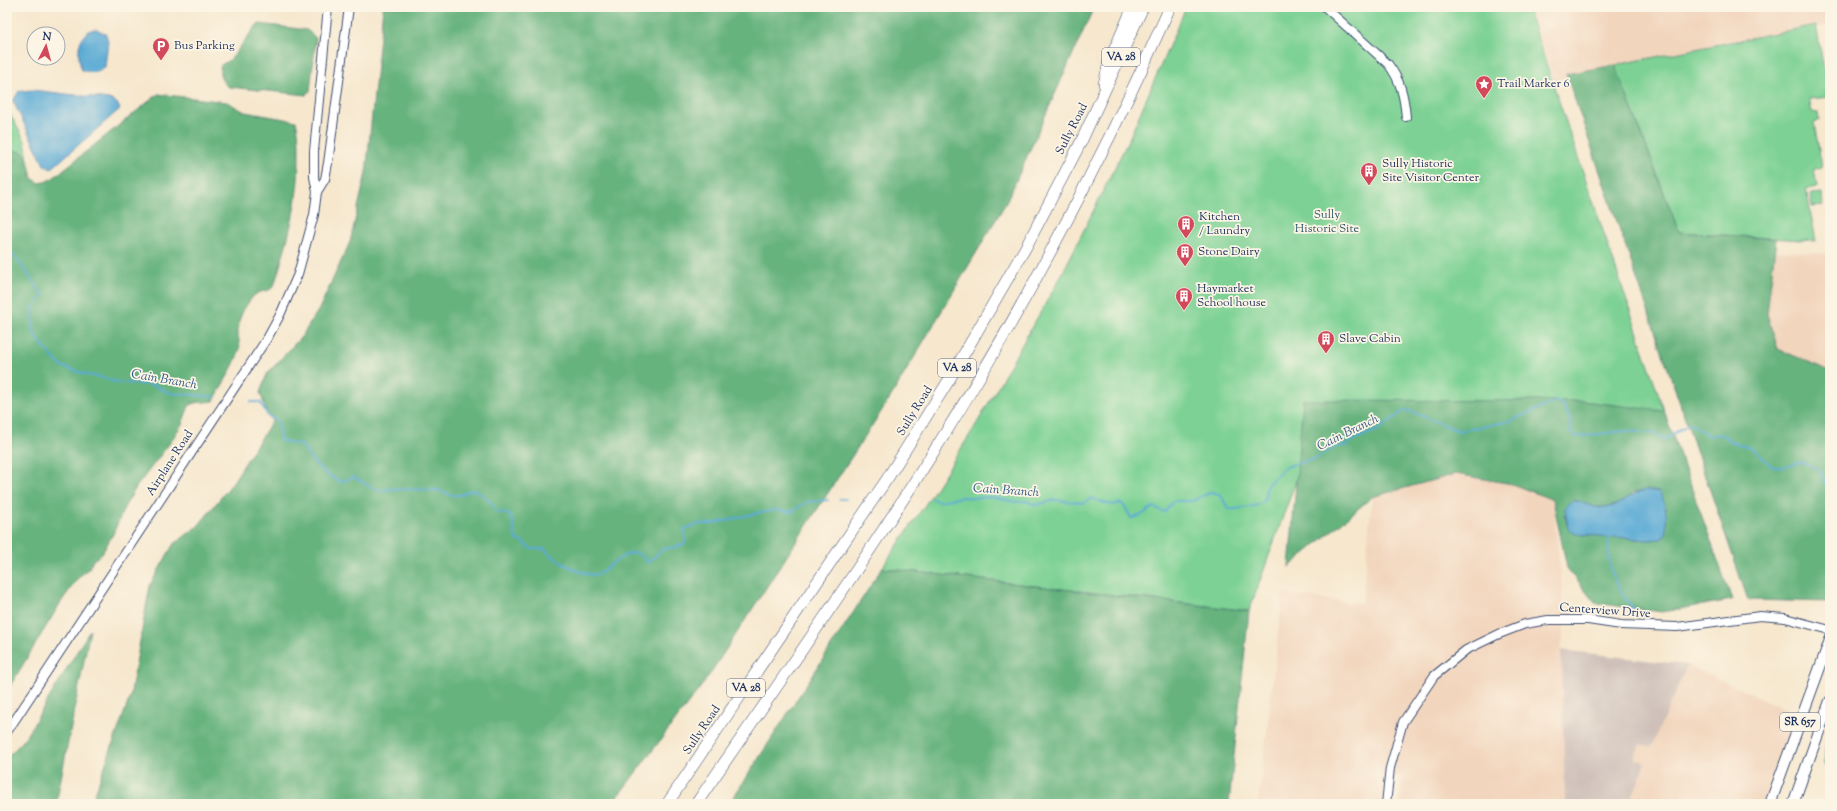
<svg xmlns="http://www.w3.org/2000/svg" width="1837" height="811" viewBox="0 0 1837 811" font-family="'Sorts Mill Goudy',serif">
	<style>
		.built { fill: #f2d5bd }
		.industrial { fill: #cfc1ba }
		.green { fill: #7dd194; stroke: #4c8079 }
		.forest { fill: #66b37e; stroke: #40716e; fill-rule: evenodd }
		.water { fill: #5babd5; stroke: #3b6d9a }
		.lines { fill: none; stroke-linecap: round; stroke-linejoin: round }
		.stream { stroke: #5babd5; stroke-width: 2 }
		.minor-casing { stroke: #3c4b6f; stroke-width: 10 }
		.major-casing { stroke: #3c4b6f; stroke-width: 12 }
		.highway-casing { stroke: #3c4b6f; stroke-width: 12 }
		.minor { stroke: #fff; stroke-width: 8 }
		.major { stroke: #fff; stroke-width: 10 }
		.highway { stroke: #fff; stroke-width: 11 }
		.labels { text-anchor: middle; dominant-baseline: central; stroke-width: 3.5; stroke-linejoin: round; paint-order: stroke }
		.shield { fill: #fcf5e5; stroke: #5e6a86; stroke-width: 1 }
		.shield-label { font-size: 11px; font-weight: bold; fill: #1b2f5e }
		.poi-label { font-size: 12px; fill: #1b2f5e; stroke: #fcf5e5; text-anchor: start }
		.street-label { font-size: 12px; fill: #1b2f5e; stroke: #fcf5e5 }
		.park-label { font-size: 12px; fill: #34586c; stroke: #fcf5e5 }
		.water-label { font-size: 13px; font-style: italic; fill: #315a88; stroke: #fcf5e5 }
	</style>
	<rect width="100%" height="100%" fill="#fcf5e5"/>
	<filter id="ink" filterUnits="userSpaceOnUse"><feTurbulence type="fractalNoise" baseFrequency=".025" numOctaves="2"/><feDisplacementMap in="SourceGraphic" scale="8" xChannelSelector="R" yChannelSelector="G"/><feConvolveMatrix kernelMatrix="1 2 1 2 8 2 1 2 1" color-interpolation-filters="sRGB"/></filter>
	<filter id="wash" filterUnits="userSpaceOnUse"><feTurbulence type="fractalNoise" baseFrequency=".012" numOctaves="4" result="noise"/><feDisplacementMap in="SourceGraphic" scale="16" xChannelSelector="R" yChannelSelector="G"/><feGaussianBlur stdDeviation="0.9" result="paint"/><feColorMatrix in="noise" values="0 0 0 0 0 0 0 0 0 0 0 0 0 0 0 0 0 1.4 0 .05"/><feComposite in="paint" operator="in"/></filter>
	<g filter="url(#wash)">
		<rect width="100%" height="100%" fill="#f6e7cd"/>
		<g class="built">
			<polygon points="1529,7 1830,7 1830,25 1554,81"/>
			<polygon points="1775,251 1830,254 1830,371 1778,349 1767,314"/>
			<polygon points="1456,474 1512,484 1553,500 1565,619 1561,650 1565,804 1399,804 1402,776 1389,777 1385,804 1258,804 1283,594 1362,604 1372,497"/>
			<polygon points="1687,665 1802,717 1761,804 1629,804 1646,763 1634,758 1640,744 1651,748"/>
		</g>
		<polygon class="industrial" points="1561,650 1687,665 1651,748 1640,744 1634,758 1646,763 1629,804 1565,804"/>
		<g class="green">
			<polygon points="1186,7 1527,7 1672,434 1298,475 1249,611 882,568 929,499 976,425 1060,278 1129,139"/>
			<polygon points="1816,25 1829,97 1809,99 1812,112 1818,113 1819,120 1814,123 1822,167 1814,169 1817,187 1806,189 1816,241 1679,232 1615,65"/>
			<polygon points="7,109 25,141 28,160 24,153 7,149"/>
			<polygon points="1822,193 1823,206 1812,207 1810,194"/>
		</g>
		<g class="forest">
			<polygon points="383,7 1094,7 1007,201 890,398 706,680 612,804 91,804 130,697 150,585 173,545 198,526 231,485 272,421 268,416 260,392 267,374 302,336 319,309 350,242 366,173"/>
			<path d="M 260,24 L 307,30 L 316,38 L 310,91 L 306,95 L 229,87 C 221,83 218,72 221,65 L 231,59 L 255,27 Z"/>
			<polygon points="1615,65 1679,232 1776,239 1767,314 1778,349 1830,371 1830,599 1828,602 1748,600 1566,74"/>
			<path d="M 158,94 L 227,102 L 245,112 L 296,121 C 299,132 299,143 299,155 C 299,203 288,240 274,286 C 268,294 259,288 251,299 C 244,308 237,320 238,333 C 238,339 241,344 239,351 C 235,365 221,387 214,401 L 194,403 L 189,406 L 182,424 L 169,444 L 137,486 L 125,506 L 113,534 L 101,555 L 93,560 L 90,567 L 78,578 L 61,602 L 7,691 L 7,149 L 24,153 L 28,160 L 32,178 L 39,183 L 45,182 L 53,178 Z"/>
			<path d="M 1303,400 L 1583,401 L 1664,411 L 1732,600 L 1662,612 L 1595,603 L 1567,568 L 1553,500 L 1512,484 L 1456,474 L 1372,497 L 1289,567 ZM 1647,490 L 1659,492 L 1661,539 L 1648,540 L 1616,537 L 1608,538 L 1601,536 L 1583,535 L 1568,529 L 1565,515 L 1575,500 L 1594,507 L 1608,507 L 1623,502 L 1633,493 Z"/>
			<polygon points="882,568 1249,611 1229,804 729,804"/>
			<polygon points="90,630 56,804 7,804 7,757 23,741"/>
			<polygon points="1830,741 1830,767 1824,764 1826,742"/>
		</g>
		<g class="water">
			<path d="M 96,29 L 106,34 L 108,41 L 105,67 C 97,74 92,74 82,70 C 76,56 77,31 96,29 Z"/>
			<polygon points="33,90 109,99 117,103 120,109 51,169 44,165 13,101 19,91"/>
			<path d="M 1647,490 L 1659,492 C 1666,500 1671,533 1661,539 L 1648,540 L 1616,537 L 1608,538 L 1601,536 L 1576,534 L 1568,529 L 1565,508 C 1572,494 1584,505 1595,507 C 1599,508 1603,507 1607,507 C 1622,507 1629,492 1647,490 Z"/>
		</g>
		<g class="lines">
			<g class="stream">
				<polyline points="7,252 14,255 43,295 32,310 34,333 46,350 61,366 88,375 100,377 116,382 153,385 170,393 216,397"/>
				<path d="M 251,402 L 260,402 L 268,416 L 277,420 L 281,441 L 302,445 C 311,462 324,474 341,482 L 353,477 C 365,482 375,494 389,489 L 437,490 L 451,495 L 460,495 L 472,490 L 477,491 L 490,501 L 496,512 C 518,513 511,522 516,540 L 521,541 L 531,549 L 544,549 C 558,562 578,574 597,575 C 607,569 627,548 639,554 C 642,555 645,560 647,563 L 663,549 L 676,547 L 684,544 L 686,538 L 684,529 L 699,524 L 711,524 L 757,513 L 779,510 L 791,512 L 807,502 L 828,500"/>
				<polyline points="840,499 846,499"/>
				<path d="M 933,499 L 939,501 L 962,497 L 977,498 L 990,497 L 1015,502 L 1026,501 L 1036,505 L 1055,500 L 1084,503 L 1091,498 C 1104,501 1108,508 1121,503 L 1125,507 L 1131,518 L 1140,516 L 1153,507 L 1165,512 L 1173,501 L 1192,501 L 1212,492 L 1221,495 L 1228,509 C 1234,510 1261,506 1264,501 C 1267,496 1264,491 1267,485 L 1285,467 L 1317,458 L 1335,447 L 1348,445 L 1353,440 L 1380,429 L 1403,411 L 1410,411 L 1459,431 L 1510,421 L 1557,401 L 1560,401 L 1571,421 L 1569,431 L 1575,437 L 1624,431 L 1653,433 L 1666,439 C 1674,435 1683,425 1692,424 L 1709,436 C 1721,433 1723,433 1731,442 L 1751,447 L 1773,467 C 1793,469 1797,454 1818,470 C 1824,475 1824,483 1830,488"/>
				<path d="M 1608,538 C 1608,572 1614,584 1634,610"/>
			</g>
		</g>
	</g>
	<g filter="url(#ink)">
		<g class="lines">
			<g class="minor-casing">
				<g id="minor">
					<path d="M 1325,7 L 1388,64 C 1401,81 1404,96 1406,117"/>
					<polyline points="317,192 325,179 328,163 349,7"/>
					<polyline points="7,732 268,337 280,315 298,274 314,215 317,192 314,177 314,151 328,7"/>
					<polyline points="1386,804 1390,768 1403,722 1434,676 1466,650 1499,634 1525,624 1548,620 1588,620 1621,625 1677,627 1760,616 1785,618 1830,630"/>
				</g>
			</g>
			<g class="major-casing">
				<g id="major">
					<polyline points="1770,804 1830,640"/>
					<polyline points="1793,804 1830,701"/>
				</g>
			</g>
			<g class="highway-casing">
				<g id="highway">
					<polyline points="1104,84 1109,62 1133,7"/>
					<polyline points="667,804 887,479 949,380 1027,245 1081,142 1143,7"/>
					<path d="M 696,804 C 780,681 867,559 946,432 C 1031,296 1105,154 1170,7"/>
				</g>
			</g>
			<use href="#minor" class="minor"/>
			<use href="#major" class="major"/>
			<use href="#highway" class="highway"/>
		</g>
	</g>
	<defs>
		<g id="parking-pin" transform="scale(0.9)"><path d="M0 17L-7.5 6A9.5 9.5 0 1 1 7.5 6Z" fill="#d1495b" stroke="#fcf5e5"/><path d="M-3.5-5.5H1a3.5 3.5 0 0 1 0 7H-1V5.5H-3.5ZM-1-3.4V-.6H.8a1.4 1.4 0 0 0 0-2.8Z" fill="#fff"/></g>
		<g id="sight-pin" transform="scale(0.9)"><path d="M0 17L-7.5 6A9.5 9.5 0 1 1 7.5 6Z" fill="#d1495b" stroke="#fcf5e5"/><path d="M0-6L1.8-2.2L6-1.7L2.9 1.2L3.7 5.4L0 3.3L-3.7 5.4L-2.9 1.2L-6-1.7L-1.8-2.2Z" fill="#fff"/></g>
		<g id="building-pin" transform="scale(0.9)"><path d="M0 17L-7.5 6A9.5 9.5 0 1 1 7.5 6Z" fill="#d1495b" stroke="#fcf5e5"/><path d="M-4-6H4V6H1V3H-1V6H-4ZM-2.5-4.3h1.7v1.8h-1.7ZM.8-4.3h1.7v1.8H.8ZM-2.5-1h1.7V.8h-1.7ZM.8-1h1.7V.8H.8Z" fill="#fff"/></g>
	</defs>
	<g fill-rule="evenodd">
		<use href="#parking-pin" x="161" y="46"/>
		<use href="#sight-pin" x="1484" y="84"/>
		<use href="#building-pin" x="1369" y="171"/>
		<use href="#building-pin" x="1186" y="224"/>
		<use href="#building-pin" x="1185" y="252"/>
		<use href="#building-pin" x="1184" y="296"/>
		<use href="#building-pin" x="1326" y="339"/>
	</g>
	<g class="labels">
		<g class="shield">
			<rect x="1102" y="48" width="38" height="18" rx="3"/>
			<rect x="938" y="359" width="38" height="18" rx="3"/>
			<rect x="727" y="679" width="38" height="18" rx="3"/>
			<rect x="1780" y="713" width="40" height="18" rx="3"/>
		</g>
		<g class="shield-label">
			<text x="1121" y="57">VA 28</text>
			<text x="957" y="368">VA 28</text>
			<text x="746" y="688">VA 28</text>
			<text x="1800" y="722">SR 657</text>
		</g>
		<g class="poi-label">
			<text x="174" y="46">Bus Parking</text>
			<text x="1497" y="84">Trail Marker 6</text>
			<text x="1382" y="164">Sully Historic<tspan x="1382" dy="14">Site Visitor Center</tspan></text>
			<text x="1199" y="217">Kitchen<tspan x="1199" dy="14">/ Laundry</tspan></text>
			<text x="1198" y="252">Stone Dairy</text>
			<text x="1197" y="289">Haymarket<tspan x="1197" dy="14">School house</tspan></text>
			<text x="1339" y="339">Slave Cabin</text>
		</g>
		<g class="street-label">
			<text transform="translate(1072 129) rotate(-63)">Sully Road</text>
			<text transform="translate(915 411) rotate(-58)">Sully Road</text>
			<text transform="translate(170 463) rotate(-57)">Airplane Road</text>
			<text transform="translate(1605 611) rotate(4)">Centerview Drive</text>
			<text transform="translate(702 730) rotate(-56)">Sully Road</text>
		</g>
		<g class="park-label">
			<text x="1327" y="215">Sully<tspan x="1327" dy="14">Historic Site</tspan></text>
		</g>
		<g class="water-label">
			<text transform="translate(164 380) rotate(10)">Cain Branch</text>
			<text transform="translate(1348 433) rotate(-26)">Cain Branch</text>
			<text transform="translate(1006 491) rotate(4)">Cain Branch</text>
		</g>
	</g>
	<rect width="1837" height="811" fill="none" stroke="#fcf5e5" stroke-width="24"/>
	<g transform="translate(46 46) rotate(6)"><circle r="19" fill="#fcf5e5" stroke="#a2a6af"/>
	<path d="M0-3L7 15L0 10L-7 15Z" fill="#d1495b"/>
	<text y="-6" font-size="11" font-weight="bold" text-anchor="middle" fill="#1b2f5e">N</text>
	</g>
</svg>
